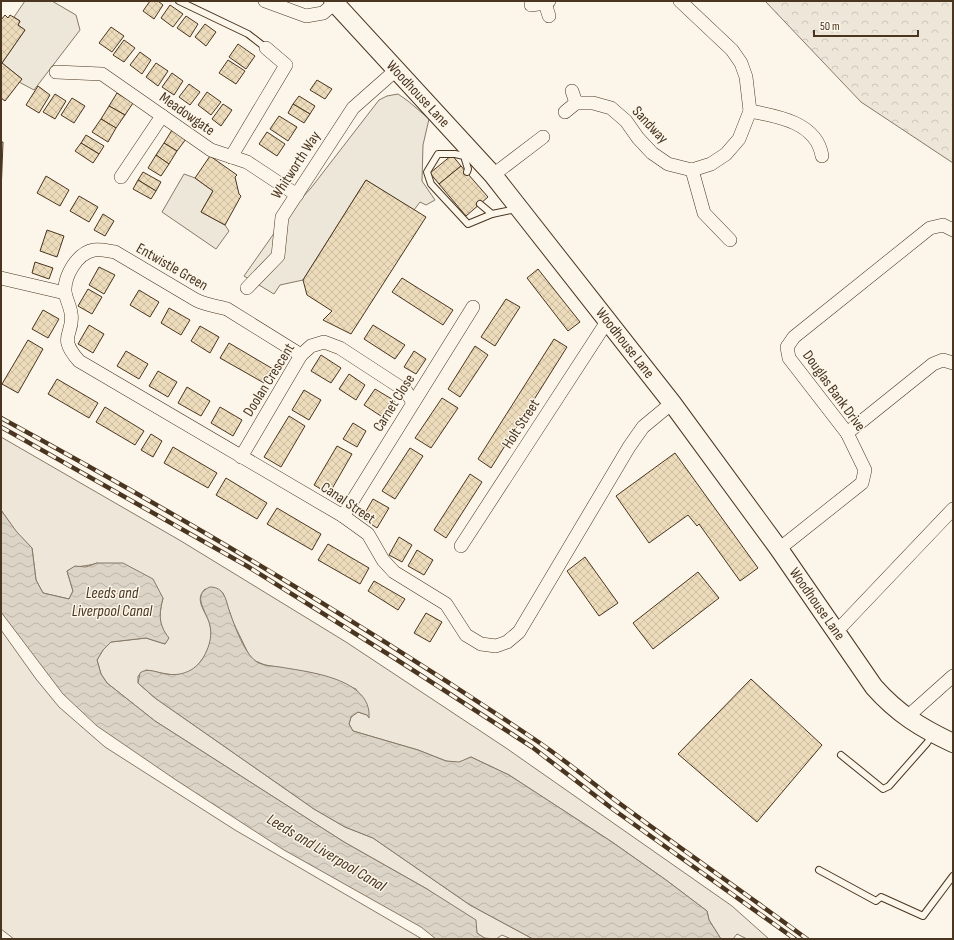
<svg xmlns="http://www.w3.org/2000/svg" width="954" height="940" viewBox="0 0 954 940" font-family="'Sofia Sans Condensed',sans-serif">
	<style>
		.green { fill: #ede6d9; stroke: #887966 }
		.park { fill: url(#park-crowns); stroke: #887966 }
		.parking { fill: #ede7d9; stroke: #887966 }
		.water { fill: url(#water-waves); stroke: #887966 }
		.building { fill: url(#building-cross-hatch); stroke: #4a3520 }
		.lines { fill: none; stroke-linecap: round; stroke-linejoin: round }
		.lane-casing { stroke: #4a3520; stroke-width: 8 }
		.street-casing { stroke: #4a3520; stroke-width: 14 }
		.secondary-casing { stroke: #4a3520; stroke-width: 20 }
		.lane { stroke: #fbf6e9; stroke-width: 6 }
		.street { stroke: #fbf6e9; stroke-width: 13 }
		.secondary { stroke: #fbf6e9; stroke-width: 18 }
		.rail-casing { stroke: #4a3520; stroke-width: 4.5 }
		.rail { stroke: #fbf6e9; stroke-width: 3; stroke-dasharray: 9; stroke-linecap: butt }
		.labels { text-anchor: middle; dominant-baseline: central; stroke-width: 3; stroke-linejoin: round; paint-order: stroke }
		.street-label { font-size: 15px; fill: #4a3520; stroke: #fbf6e9 }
		.water-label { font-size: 16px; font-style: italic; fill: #4a3520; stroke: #fbf6e9 }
	</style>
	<defs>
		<pattern id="park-crowns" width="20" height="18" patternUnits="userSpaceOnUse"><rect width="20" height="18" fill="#ede6d9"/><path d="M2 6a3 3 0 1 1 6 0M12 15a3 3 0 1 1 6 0" fill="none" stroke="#cdc6ba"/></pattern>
		<pattern id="water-waves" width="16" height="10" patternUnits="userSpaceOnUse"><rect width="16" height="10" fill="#dcd4c6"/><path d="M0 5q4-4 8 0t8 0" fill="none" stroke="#beb7aa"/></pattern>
		<pattern id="building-cross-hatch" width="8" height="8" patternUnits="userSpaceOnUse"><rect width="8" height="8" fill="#ecdcbc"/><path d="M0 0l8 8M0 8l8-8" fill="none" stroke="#ccbda1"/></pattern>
	</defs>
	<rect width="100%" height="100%" fill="#fbf6e9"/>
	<g class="green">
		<path d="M 1,437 L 181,541 L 346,642 L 506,748 L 732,906 L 769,939 L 747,939 L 737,934 L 733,939 L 721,939 L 709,920 L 707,911 L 666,880 L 612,842 L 509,775 L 471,757 L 459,763 L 446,761 L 418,750 L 353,731 L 349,724 L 351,717 L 358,712 L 367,715 L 356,689 L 317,674 L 265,665 L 253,660 L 249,655 L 233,622 L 223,593 L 205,589 C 193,601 207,612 210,625 C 214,637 208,653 200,662 C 197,667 191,672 186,674 C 172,677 160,672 146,670 L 138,676 L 138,683 L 155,698 L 314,809 L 345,827 L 373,838 L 470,905 L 533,939 L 511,939 L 502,935 L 496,939 L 484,938 L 477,933 L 475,924 L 427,889 L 344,842 L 155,721 L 107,683 L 101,674 L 97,660 L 103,650 L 111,642 L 146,638 L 165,644 L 168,638 C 158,624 159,614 163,598 L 97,563 C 86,567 76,565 67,571 L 73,591 L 69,599 L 43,593 L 36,580 L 32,548 L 16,532 L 1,510 Z"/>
		<polygon points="1,630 36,679 59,707 105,747 235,830 422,939 14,939 1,929"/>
	</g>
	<polygon class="park" points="765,1 953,1 953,163 861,102"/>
	<g class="parking">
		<polygon points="25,1 52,1 76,15 80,30 34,90 19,82 22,79 2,63 25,30 18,25 20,21 14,17"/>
		<polygon points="398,94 408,101 429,119 423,145 422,181 435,200 426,205 420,202 414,210 366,180 303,280 280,285 274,294 244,276 289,212 311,188 379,100 387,96"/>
		<polygon points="184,174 195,178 213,191 201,212 225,225 229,231 216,249 162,212"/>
	</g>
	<g class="water">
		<path d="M 1,510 L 16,531 L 32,548 L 36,580 L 43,593 L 69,599 L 73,591 L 67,571 L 75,566 L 86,567 L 97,563 L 123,563 L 153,579 L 163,598 C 159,614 158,624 169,638 L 165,644 L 146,638 L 111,642 L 103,650 L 97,660 L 101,674 L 107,683 L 155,721 L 344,842 L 427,889 L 476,920 L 477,933 L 486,939 L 436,939 L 421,927 L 284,850 L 176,780 L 97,726 L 63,694 L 1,612 Z"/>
		<path d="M 210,587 C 214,587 218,588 221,591 C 226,596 227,604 229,610 C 234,624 245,657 259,663 C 265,666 273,666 280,667 C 308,672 372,678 369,718 L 367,715 L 358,712 L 351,717 L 349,724 L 353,731 L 418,750 L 446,761 L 459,762 L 471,757 L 509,775 L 612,842 L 666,880 L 707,911 L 709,920 L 721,939 L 533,939 L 470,905 L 373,838 L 345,827 L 314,809 L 155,698 L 138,683 L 140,673 C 148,667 157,673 166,674 C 185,677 200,668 207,650 C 210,643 212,634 210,626 C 208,613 190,595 210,587 Z"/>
	</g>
	<g class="building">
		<polygon points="150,1 158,1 163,5 154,19 143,11"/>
		<polygon points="170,5 183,14 173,27 161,18"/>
		<polygon points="5,15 8,18 10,15 20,21 18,25 25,30 2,63 22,79 5,101 1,98 1,20"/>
		<polygon points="186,16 198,24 190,37 177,28"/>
		<polygon points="205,24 216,32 206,46 195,37"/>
		<polygon points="111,27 124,36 112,52 99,43"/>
		<polygon points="124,40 135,48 124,62 113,55"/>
		<polygon points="238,44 255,56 246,69 229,57"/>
		<polygon points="140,52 151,60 142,74 130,65"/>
		<polygon points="228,60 245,71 236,84 219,73"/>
		<polygon points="156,63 168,71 158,86 146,77"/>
		<polygon points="172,73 183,81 174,95 162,87"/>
		<polygon points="317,80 332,89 325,99 310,90"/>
		<polygon points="189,84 200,92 190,105 179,97"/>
		<polygon points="38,86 50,95 39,113 26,105"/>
		<polygon points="207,92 221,102 211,115 198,105"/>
		<polygon points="117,93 133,103 125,115 109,106"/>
		<polygon points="55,94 66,101 55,119 43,112"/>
		<polygon points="299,96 315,106 310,114 293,104"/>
		<polygon points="72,98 85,106 74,123 61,115"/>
		<polygon points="223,104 232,110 221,126 212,119"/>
		<polygon points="293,104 310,114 304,123 288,113"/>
		<polygon points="109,106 125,115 116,128 101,119"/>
		<polygon points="279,116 297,127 288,141 270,129"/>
		<polygon points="101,119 116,128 108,142 92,132"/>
		<polygon points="172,130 186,139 177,151 164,143"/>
		<polygon points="267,132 285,144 277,156 259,144"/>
		<polygon points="86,135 104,146 99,154 81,143"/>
		<polygon points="1,142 3,142 1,193"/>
		<polygon points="81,143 99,154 93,163 75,151"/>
		<polygon points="164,143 177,151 169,164 156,155"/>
		<polygon points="156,155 169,164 161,176 148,168"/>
		<polygon points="452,155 461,166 439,184 430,173"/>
		<polygon points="210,156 237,175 235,177 239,194 241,196 225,225 201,212 213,191 195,178"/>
		<polygon points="461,166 488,197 466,216 439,184"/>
		<polygon points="143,172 161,182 156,191 138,180"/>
		<polygon points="46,176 69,190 60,206 37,193"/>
		<polygon points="138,180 156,191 151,199 133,189"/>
		<polygon points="366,180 426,217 351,334 323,320 332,311 307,295 303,280"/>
		<polygon points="79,196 98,207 89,222 70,211"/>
		<polygon points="103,214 114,221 105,236 94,230"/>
		<polygon points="47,230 64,236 57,257 40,251"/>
		<polygon points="35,262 53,268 49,279 32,273"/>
		<polygon points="99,267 115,275 104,294 89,285"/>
		<polygon points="538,269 580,322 568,331 527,278"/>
		<polygon points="402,278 453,310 443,325 392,292"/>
		<polygon points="88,289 102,297 92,314 78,306"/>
		<polygon points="139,290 159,302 150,317 130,305"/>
		<polygon points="506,299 520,307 495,346 481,337"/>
		<polygon points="169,308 190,320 181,335 161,323"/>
		<polygon points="43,310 59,319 48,338 32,329"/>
		<polygon points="89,325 104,334 93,353 78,344"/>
		<polygon points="373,325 405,345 395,359 364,339"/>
		<polygon points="200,326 219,337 210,353 191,341"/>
		<polygon points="554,339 567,347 491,468 478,459"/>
		<polygon points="28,340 43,349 18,393 2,384"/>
		<polygon points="229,343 273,369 264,383 220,358"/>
		<polygon points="475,346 488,355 460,397 448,389"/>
		<polygon points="126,351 148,364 139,379 117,366"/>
		<polygon points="414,351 426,359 416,374 404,367"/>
		<polygon points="321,355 341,368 331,383 311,371"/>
		<polygon points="158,371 177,382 168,397 149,386"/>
		<polygon points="349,374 365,385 356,400 339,389"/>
		<polygon points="57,379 98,403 89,418 48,394"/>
		<polygon points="187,387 210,401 201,416 178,403"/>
		<polygon points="375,389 395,401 384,418 364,405"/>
		<polygon points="304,390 321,400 309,420 292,410"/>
		<polygon points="442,398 458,408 431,448 415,438"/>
		<polygon points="105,407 144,431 135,445 96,422"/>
		<polygon points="220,407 242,420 233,436 211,423"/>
		<polygon points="289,416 305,426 281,467 264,457"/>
		<polygon points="353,423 366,431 357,447 343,439"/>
		<polygon points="151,434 162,441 153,457 141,450"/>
		<polygon points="337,446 352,454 329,494 314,485"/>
		<polygon points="173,447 217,473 208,488 164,463"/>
		<polygon points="410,448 423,456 395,499 382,491"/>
		<polygon points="675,453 758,568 740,581 699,524 697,526 688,515 649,543 616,496"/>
		<polygon points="470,474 482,482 446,538 434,530"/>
		<polygon points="226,478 267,503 257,519 216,495"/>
		<polygon points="373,499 389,508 377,528 362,518"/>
		<polygon points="277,508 321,534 312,550 267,524"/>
		<polygon points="399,537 412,545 402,562 389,555"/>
		<polygon points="328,544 369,568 360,584 318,560"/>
		<polygon points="417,550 433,560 424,575 408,566"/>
		<polygon points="585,557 618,603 599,616 567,571"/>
		<polygon points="698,572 719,598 653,649 633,623"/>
		<polygon points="374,581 405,599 398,610 368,591"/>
		<polygon points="426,613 442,622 430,642 414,633"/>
		<polygon points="751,679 822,745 757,822 678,754"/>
	</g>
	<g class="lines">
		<g class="lane-casing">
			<g id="lane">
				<polyline points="179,1 248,34 266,48"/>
				<polyline points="464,156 455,154 438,154 427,172 431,184 468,224 492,214"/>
				<polyline points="467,172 468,169 464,156 467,154"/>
				<polyline points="480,204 492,214 516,209"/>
				<polyline points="841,755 883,789 889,786 927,743 932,735"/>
				<polyline points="819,870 876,901 881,897 923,916 953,876"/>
			</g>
		</g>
		<g class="street-casing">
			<g id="street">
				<polyline points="265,1 306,16 323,13 335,3"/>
				<polyline points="545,3 549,16"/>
				<polyline points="531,5 545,3 549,1"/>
				<polyline points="56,72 102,74 211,150 247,162 297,195"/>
				<polyline points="572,91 576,103"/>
				<path d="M 750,111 C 778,116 817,123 822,156"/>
				<polyline points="565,112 576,103 593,103 611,108 626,121 638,138 652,153 668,164 692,170 711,164 726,154 739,139 750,111 746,77 741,63 732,50 680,1"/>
				<polyline points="231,157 286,65 266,48"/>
				<polyline points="692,170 704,213 730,240"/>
				<polyline points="493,175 543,137"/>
				<polyline points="121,177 162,116"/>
				<polyline points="1,278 65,293"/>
				<polyline points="247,288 278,256 282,217 353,108 396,70"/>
				<path d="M 301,355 L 227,309 C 216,306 206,305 196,300 L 115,252 C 108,251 101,249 94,250 C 77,253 64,276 65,292 C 66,299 70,306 71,313 C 75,335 56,335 79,361 L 343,516 L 368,534 L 383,560 L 394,572 L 446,604 L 466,635 L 481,644 L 496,646 L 507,642 L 519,632 L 629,447 L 643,427 L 672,403"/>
				<polyline points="847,433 933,364 943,360 953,363"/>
				<polyline points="241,457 301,355 311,346 324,342 340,348 406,391 413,403"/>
				<polyline points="343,516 473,307"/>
				<polyline points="461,546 608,320"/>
				<polyline points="779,549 862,483 865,470 847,433 789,358 787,347 794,337 930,228 943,225 953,230"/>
				<polyline points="836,632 953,509"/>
				<polyline points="906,718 953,676"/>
			</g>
		</g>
		<g class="secondary-casing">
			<path id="secondary" d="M 333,1 L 493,175 L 672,403 L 779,549 L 874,687 C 898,714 921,728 953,743"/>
		</g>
		<use href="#lane" class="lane"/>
		<use href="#street" class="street"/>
		<use href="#secondary" class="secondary"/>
		<g class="rail-casing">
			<g id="rail">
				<path d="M 1,418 C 183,517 362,623 534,739 C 564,759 591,782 619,803 C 681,849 745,893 807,939"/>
				<polyline points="1,427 247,566 391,656 532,747 614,810 795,939"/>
			</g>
		</g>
		<use href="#rail" class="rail"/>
	</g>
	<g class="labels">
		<g class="street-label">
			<text transform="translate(418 94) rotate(47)">Woodhouse Lane</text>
			<text transform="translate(187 114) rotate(35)">Meadowgate</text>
			<text transform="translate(650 125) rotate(47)">Sandway</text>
			<text transform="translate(296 165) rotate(-57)">Whitworth Way</text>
			<text transform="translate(172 267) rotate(30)">Entwistle Green</text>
			<text transform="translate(625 343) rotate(52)">Woodhouse Lane</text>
			<text transform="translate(269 380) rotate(-58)">Doolan Crescent</text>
			<text transform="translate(834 391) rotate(54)">Douglas Bank Drive</text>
			<text transform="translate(394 403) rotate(-58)">Carnet Close</text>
			<text transform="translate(521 424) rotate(-57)">Holt Street</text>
			<text transform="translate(348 503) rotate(34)">Canal Street</text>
			<text transform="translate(817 604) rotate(55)">Woodhouse Lane</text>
		</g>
		<g class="water-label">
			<text x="112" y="593">Leeds and<tspan x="112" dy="18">Liverpool Canal</tspan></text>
			<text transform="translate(326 853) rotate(31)">Leeds and Liverpool Canal</text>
		</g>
	</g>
	<rect width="954" height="940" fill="none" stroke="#4a3520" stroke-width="4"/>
	<path d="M814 30v6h104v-6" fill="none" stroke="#4a3520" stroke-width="2"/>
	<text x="820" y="30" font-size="12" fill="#4a3520" stroke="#fbf6e9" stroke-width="3" paint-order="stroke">50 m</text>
</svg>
